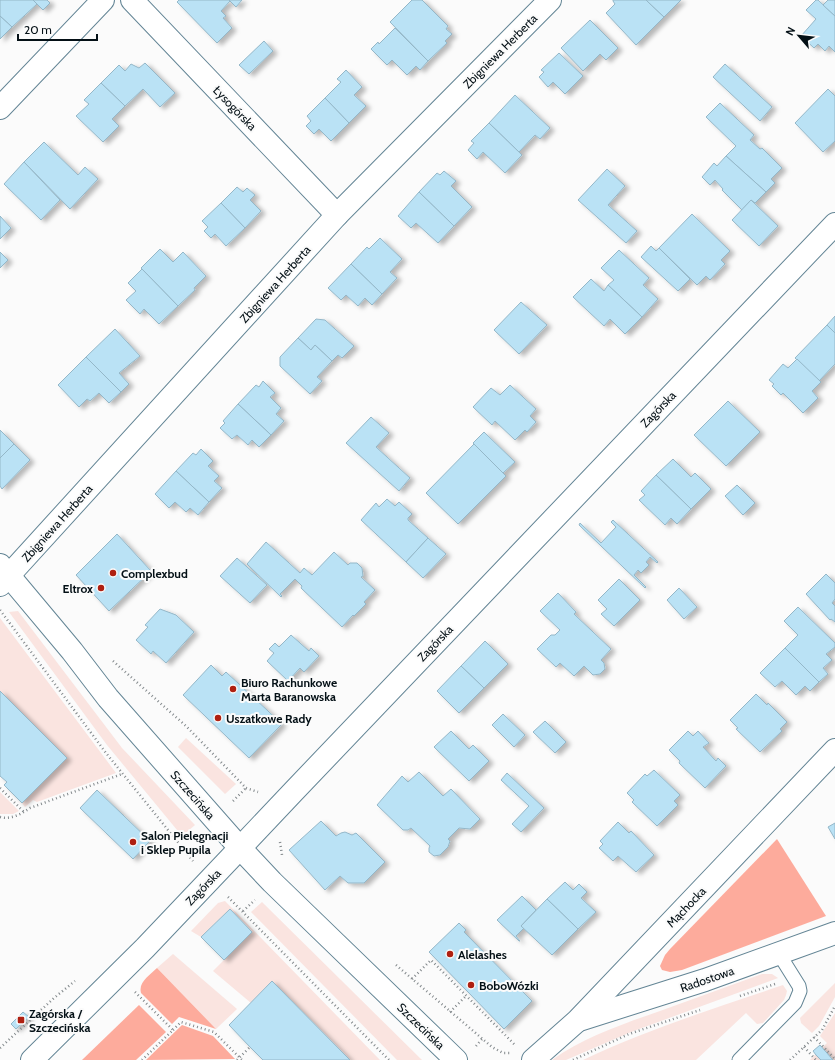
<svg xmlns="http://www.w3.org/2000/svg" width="835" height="1060" viewBox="0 0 835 1060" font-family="Cabin,sans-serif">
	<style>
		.green { fill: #fae4e0 }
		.forest { fill: #fdab9c }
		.building { fill: #bae2f5; stroke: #94b7c8; filter: url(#shadow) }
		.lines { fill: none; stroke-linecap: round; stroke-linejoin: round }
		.lane-casing { stroke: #638595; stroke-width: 15 }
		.street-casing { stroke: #638595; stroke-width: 24 }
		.secondary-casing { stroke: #638595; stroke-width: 24 }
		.path { stroke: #83898c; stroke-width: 2.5; stroke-dasharray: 1 3; stroke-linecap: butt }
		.lane { stroke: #fff; stroke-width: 13 }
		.street { stroke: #fff; stroke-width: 22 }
		.secondary { stroke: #fff; stroke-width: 22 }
		.poi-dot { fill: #af2011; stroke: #fbfbfb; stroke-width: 1.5 }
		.labels { text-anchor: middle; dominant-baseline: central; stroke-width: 4; stroke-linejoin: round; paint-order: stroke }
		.street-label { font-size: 12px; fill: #041016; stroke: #fbfbfb }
		.poi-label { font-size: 12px; font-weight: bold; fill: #041016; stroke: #fbfbfb; text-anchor: start }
	</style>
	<defs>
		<filter id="shadow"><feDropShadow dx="4.5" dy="2.5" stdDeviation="2" flood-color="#0004"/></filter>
	</defs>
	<rect width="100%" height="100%" fill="#fbfbfb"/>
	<g class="green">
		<polygon points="18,611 122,748 195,825 182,836 107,745 9,612"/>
		<polygon points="0,618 116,773 37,802 33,800 25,807 22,803 67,758 0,691"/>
		<polygon points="186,738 236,784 225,794 178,747"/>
		<polygon points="0,792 19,811 13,814 0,814"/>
		<polygon points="225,901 380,1060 350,1060 272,981 251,1003 213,971 252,932 230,909 201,937 191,931 218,903"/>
		<polygon points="262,902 422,1060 397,1060 251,912"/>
		<polygon points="173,954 237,1009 216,1029 157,968"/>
		<path d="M 762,974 L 772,974 L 778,978 L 631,1032 L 566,1060 L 552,1060 C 584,1037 623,1024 660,1011 C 694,999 728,986 762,974 Z"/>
		<polygon points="835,983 835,997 819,1026 812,1033 801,1023 800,1018"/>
		<path d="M 783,985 L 787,991 L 786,995 L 784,1000 L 763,1023 L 757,1024 L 746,1013 L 696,1060 L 583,1060 C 648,1029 716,1008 783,985 Z"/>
		<polygon points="835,1013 835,1060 810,1060 827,1043 820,1036"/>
	</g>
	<g class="forest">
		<polygon points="777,839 826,916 682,970 670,972 662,970 660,966 665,955 670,949"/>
		<path d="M 157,968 L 216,1029 L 179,1017 L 172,1024 L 141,993 C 138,982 150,975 157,968 Z"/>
		<polygon points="139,1005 166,1032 136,1060 82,1060"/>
		<polygon points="182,1025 213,1036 235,1059 146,1060"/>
	</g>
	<g class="building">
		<polygon points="0,0 33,0 37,4 12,27 0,16"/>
		<polygon points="33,0 47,0 50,3 43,10"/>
		<polygon points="179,0 229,0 230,1 221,11 226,16 223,18 232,28 217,43 177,2"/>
		<polygon points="229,0 242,0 236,7"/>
		<polygon points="412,0 422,0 448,26 446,29 452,34 445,41 447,43 428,61 390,22"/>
		<polygon points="613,0 646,0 664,17 636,45 606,13 615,4 613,1"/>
		<polygon points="646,0 681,0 664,17"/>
		<polygon points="816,0 818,0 835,16 835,52 829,46 825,51 818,44 814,48 801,36 816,19 806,10"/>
		<polygon points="828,0 835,0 835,16 823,5"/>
		<polygon points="0,16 12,27 0,39"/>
		<polygon points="590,20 618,48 606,60 600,54 583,71 561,48"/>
		<polygon points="395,28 428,61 420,70 416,66 407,75 392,60 387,65 371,49 378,42 379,44"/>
		<polygon points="264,41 273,51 249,74 239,65"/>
		<polygon points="559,53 583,76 565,94 553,82 548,87 539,77 544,72 541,70"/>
		<polygon points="145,63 175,93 160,107 143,89 125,106 101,83 119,65 125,71 131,64 139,68"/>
		<polygon points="725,64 772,107 760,121 713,77"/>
		<polygon points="346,70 362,87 354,95 366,106 349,123 325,98 341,82 337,79"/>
		<polygon points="101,83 125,106 112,119 119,126 103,142 76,116 89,104 84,100"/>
		<polygon points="828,89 835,96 835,141 823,152 795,123"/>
		<polygon points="515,95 550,128 540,139 535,135 519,152 489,123"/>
		<polygon points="325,98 349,123 331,141 319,129 314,134 306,126 311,121 307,116"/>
		<polygon points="720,103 754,135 750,140 760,149 762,148 782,168 771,179 775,183 766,192 726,156 736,146 706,117"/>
		<polygon points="489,123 522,155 505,173 483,152 477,159 468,150 474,143 471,141"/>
		<polygon points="44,142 78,175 85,167 98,179 70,209 24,162"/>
		<polygon points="726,156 766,192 755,203 751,200 742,210 722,190 723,189 715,180 710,185 702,177 714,163 717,166"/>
		<polygon points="24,162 60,200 41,220 4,184"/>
		<polygon points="607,169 625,186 608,205 637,231 626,243 578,200"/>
		<polygon points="444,171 456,181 451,186 472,207 454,226 419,192 437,173 440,175"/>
		<polygon points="237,187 243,192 247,188 255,195 250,200 261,211 245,228 221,203"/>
		<polygon points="419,192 454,226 438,243 416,223 411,228 398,216"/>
		<polygon points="751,200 778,226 759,246 732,220"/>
		<polygon points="221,203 245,228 226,246 215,234 211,238 204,231 208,227 202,221"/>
		<polygon points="692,214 730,251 721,260 725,264 710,280 706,276 697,285 659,248"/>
		<polygon points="0,216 11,228 0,239"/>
		<polygon points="380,238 402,259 390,272 397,278 382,294 351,264 367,247 369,249"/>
		<polygon points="651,246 656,251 659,248 690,279 678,291 641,257"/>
		<polygon points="160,249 173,262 183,252 206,276 194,288 195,290 178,306 141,268"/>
		<polygon points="619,250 649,278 643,285 658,299 642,317 608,285 614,280 601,268"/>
		<polygon points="0,252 8,260 0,268"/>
		<polygon points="351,264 382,294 372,305 365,298 358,306 346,295 341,300 328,288"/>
		<polygon points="142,269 178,306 159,324 144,309 140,314 126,300 136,291 128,283"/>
		<polygon points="591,279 604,291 608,285 642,317 625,334 610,319 604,326 573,297"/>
		<polygon points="521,302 547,325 519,354 494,330"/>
		<polygon points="835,316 835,333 827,325"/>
		<polygon points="316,319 325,320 354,346 342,358 338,355 332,361 315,345 311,350 298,338"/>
		<polygon points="827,325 835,333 835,364 819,381 795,358"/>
		<polygon points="115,329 140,356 119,373 129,384 121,392 86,357"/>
		<polygon points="298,338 311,350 315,345 332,361 317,377 322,381 310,394 280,366 280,357"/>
		<polygon points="86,357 121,392 109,403 99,393 90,401 87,399 79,407 58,385"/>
		<polygon points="797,359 821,382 812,391 818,398 803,413 783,393 781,395 772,386 774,384 769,380 783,364 788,368"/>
		<polygon points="263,381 275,393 270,397 281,408 276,414 284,421 271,435 238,404 256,385 259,387"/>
		<polygon points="510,385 536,409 530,416 536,422 527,432 525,430 515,440 495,421 492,425 473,407 491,388 500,395"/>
		<polygon points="728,401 760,432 726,466 694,435"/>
		<polygon points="238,404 271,435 259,447 252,440 248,445 237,435 232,439 220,428 225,423 223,421"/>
		<polygon points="371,417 389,433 376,447 410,478 399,491 346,443"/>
		<polygon points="0,430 14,444 0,458"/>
		<polygon points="484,432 515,462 503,473 473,443"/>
		<polygon points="14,444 30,460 2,489 0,486 0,458"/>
		<polygon points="474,444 506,476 458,524 426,493"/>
		<polygon points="201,449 213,461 208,466 219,476 214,481 222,488 209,502 176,471 193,453 196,455"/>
		<polygon points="673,459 691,477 695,473 711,489 691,509 656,475"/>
		<polygon points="176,471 209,502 198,515 190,508 186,512 175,502 169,508 155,494"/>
		<polygon points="656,475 691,509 677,524 671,518 665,525 639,500 645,495 641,491"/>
		<polygon points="737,485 755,503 743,515 725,496"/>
		<polygon points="387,499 395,506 399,502 412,514 408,518 408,520 428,538 406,562 361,520 376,503 379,507"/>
		<polygon points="613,520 658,562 657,563 650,557 646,562 649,565 641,573 638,570 634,575 646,587 645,588 579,525 580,523 601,543 616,527 611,522"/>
		<polygon points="117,534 151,571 109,611 76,575"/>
		<polygon points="428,538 446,554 423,578 406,562"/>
		<polygon points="266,542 300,573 304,568 312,575 334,552 348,565 350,563 357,563 362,568 363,576 361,577 375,590 364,602 366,604 354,616 353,615 342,627 301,588 302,586 295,579 280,594 282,596 281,597 247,564"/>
		<polygon points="237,558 267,585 250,603 220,576"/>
		<polygon points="826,574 835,583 835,599 832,603 835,606 835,622 831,619 830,620 806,594"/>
		<polygon points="619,579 640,600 614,626 601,614 607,609 598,600"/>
		<polygon points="679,588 697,607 684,619 667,600"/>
		<polygon points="558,593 576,612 574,614 611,649 601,660 604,663 605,669 600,674 593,675 584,666 574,676 560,663 556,667 537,649 551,635 555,635 560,630 540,611"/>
		<polygon points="798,607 835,643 835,647 826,654 832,660 823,668 828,674 819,682 785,648 798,635 784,621"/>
		<polygon points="160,609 176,615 194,632 166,663 153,651 151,654 136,640 148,627 145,625"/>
		<polygon points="291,635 309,651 311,648 319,656 304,672 300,668 288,681 267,661 274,653 269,649 275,643 279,647"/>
		<polygon points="485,641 508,664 484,688 461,666"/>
		<polygon points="785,648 819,682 810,691 805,686 796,695 782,681 775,687 760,673"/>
		<polygon points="211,665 222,676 226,672 282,724 249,758 183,695"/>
		<polygon points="461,666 484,688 459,713 437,691"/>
		<polygon points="0,691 67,758 22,803 4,785 7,782 0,776"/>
		<polygon points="756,694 767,705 768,703 787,722 780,729 782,731 760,752 736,729 738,728 730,720"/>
		<polygon points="503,714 525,735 514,747 492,725"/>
		<polygon points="545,721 566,742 555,753 533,732"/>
		<polygon points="451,731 469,749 473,745 489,761 469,781 434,747"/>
		<polygon points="688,731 693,736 698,731 709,743 703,747 716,761 718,758 726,766 705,788 679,763 680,761 669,750"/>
		<polygon points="654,770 680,795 674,801 678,805 657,826 632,802 634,800 627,793 645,774 647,776"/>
		<polygon points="419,772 443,796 451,789 480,819 470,829 459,828 448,839 450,841 448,847 440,855 434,856 429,852 429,848 430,846 411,828 408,830 403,830 377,805 402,776 408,782"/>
		<polygon points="507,773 544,808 521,832 512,824 529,806 501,780"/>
		<polygon points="97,790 150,841 133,859 80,808"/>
		<polygon points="321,821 336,836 341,833 345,832 352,835 356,833 385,862 364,883 348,883 340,876 325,890 289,850"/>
		<polygon points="618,822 629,833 631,831 654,855 636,872 618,856 613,861 599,848 603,844 600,841"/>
		<polygon points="835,823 835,839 828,827"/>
		<polygon points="565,882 573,890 579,884 587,892 581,898 596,912 578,929 547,899"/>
		<polygon points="522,896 536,910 521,926 524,928 516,936 520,941 519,941 497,920"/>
		<polygon points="547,899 578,929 552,955 521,926"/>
		<polygon points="230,909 252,932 224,960 201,937"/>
		<polygon points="459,923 466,930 464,932 532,1001 504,1029 429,952"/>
		<polygon points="272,981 350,1060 263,1060 250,1047 229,1025"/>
		<polygon points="23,1012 29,1017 16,1029 11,1024"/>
		<polygon points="820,1045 833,1060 821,1060 816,1055 813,1051"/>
	</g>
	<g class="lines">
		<g class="lane-casing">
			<polyline id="lane" points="739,1060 795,1003 800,991 799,986 779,954"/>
		</g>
		<g class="street-casing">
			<g id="street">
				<polyline points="132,0 337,215"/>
				<polyline points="0,108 103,0"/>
				<polyline points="0,585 337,215 550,0"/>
				<polyline points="579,1020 705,980 835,933"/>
				<polyline points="32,1060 145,948 240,848"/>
				<polyline points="533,1060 577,1021 835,750"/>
			</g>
		</g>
		<g class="secondary-casing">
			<g id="secondary">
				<polyline points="0,565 72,651 108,698 240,848 272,882 456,1060"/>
				<polyline points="240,848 293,792 835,224"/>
			</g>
		</g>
		<g class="path">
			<polyline points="0,610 106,753 193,861"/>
			<polyline points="113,661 186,726 246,788 258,792"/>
			<polyline points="0,788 24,812"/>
			<polyline points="233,801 246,788"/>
			<path d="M 0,817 C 11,820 21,814 30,808 L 122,774"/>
			<polyline points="280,842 282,855"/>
			<polyline points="228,897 389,1060"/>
			<polyline points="243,911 255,900"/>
			<polyline points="396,965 492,1047 503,1053 510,1053"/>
			<polyline points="412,979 431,960 515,1045"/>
			<polyline points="135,992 173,1030 142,1060"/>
			<polyline points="740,996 775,984"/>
			<polyline points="450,1012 466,996"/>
			<polyline points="173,1030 181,1022 214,1032 242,1060"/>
			<polyline points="814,1037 835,1059"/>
			<polyline points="476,1046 482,1039"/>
			<polyline points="804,1047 816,1060"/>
			<polyline points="0,1048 54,998 75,981"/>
			<polyline points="237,1060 250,1047"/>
			<polyline points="573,1060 629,1034 700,1010"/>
			<polyline points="790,1060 822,1030 835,1006"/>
		</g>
		<use href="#lane" class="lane"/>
		<use href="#street" class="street"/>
		<use href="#secondary" class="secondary"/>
	</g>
	<g class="poi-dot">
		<circle cx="113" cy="573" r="4"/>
		<circle cx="101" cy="588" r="4"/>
		<circle cx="233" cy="689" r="4"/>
		<circle cx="218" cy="718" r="4"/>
		<circle cx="133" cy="842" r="4"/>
		<circle cx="450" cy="954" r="4"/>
		<circle cx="471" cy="985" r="4"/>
		<rect x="17" y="1016" width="8" height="8" rx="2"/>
	</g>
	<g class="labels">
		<g class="street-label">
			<text transform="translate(500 51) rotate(-45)">Zbigniewa Herberta</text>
			<text transform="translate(235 108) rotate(46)">Łysogórska</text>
			<text transform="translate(275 284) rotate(-48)">Zbigniewa Herberta</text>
			<text transform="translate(658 409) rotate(-46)">Zagórska</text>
			<text transform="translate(57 523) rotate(-48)">Zbigniewa Herberta</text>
			<text transform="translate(435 643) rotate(-46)">Zagórska</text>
			<text transform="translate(193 795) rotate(49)">Szczecińska</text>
			<text transform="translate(203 887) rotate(-46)">Zagórska</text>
			<text transform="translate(686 907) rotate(-46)">Mąchocka</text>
			<text transform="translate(707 979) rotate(-19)">Radostowa</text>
			<text transform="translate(421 1026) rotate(44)">Szczecińska</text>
		</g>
		<g class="poi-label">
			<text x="121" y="573">Complexbud</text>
			<text x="93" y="588" text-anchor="end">Eltrox</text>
			<text x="241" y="682">Biuro Rachunkowe<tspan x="241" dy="14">Marta Baranowska</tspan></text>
			<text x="226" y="718">Uszatkowe Rady</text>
			<text x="141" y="835">Salon Pielęgnacji<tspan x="141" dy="14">i Sklep Pupila</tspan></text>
			<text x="458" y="954">Alelashes</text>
			<text x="479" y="985">BoboWózki</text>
			<text x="29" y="1013">Zagórska /<tspan x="29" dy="14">Szczecińska</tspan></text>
		</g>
	</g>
	<g transform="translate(799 36) rotate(298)" stroke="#fbfbfb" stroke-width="3" paint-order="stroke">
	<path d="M0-3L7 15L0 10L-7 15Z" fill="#041016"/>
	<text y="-6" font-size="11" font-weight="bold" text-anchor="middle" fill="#041016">N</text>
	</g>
	<path d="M18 34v6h79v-6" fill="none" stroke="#041016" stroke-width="2"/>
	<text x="24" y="34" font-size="12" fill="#041016" stroke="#fbfbfb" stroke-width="3" paint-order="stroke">20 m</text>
</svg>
